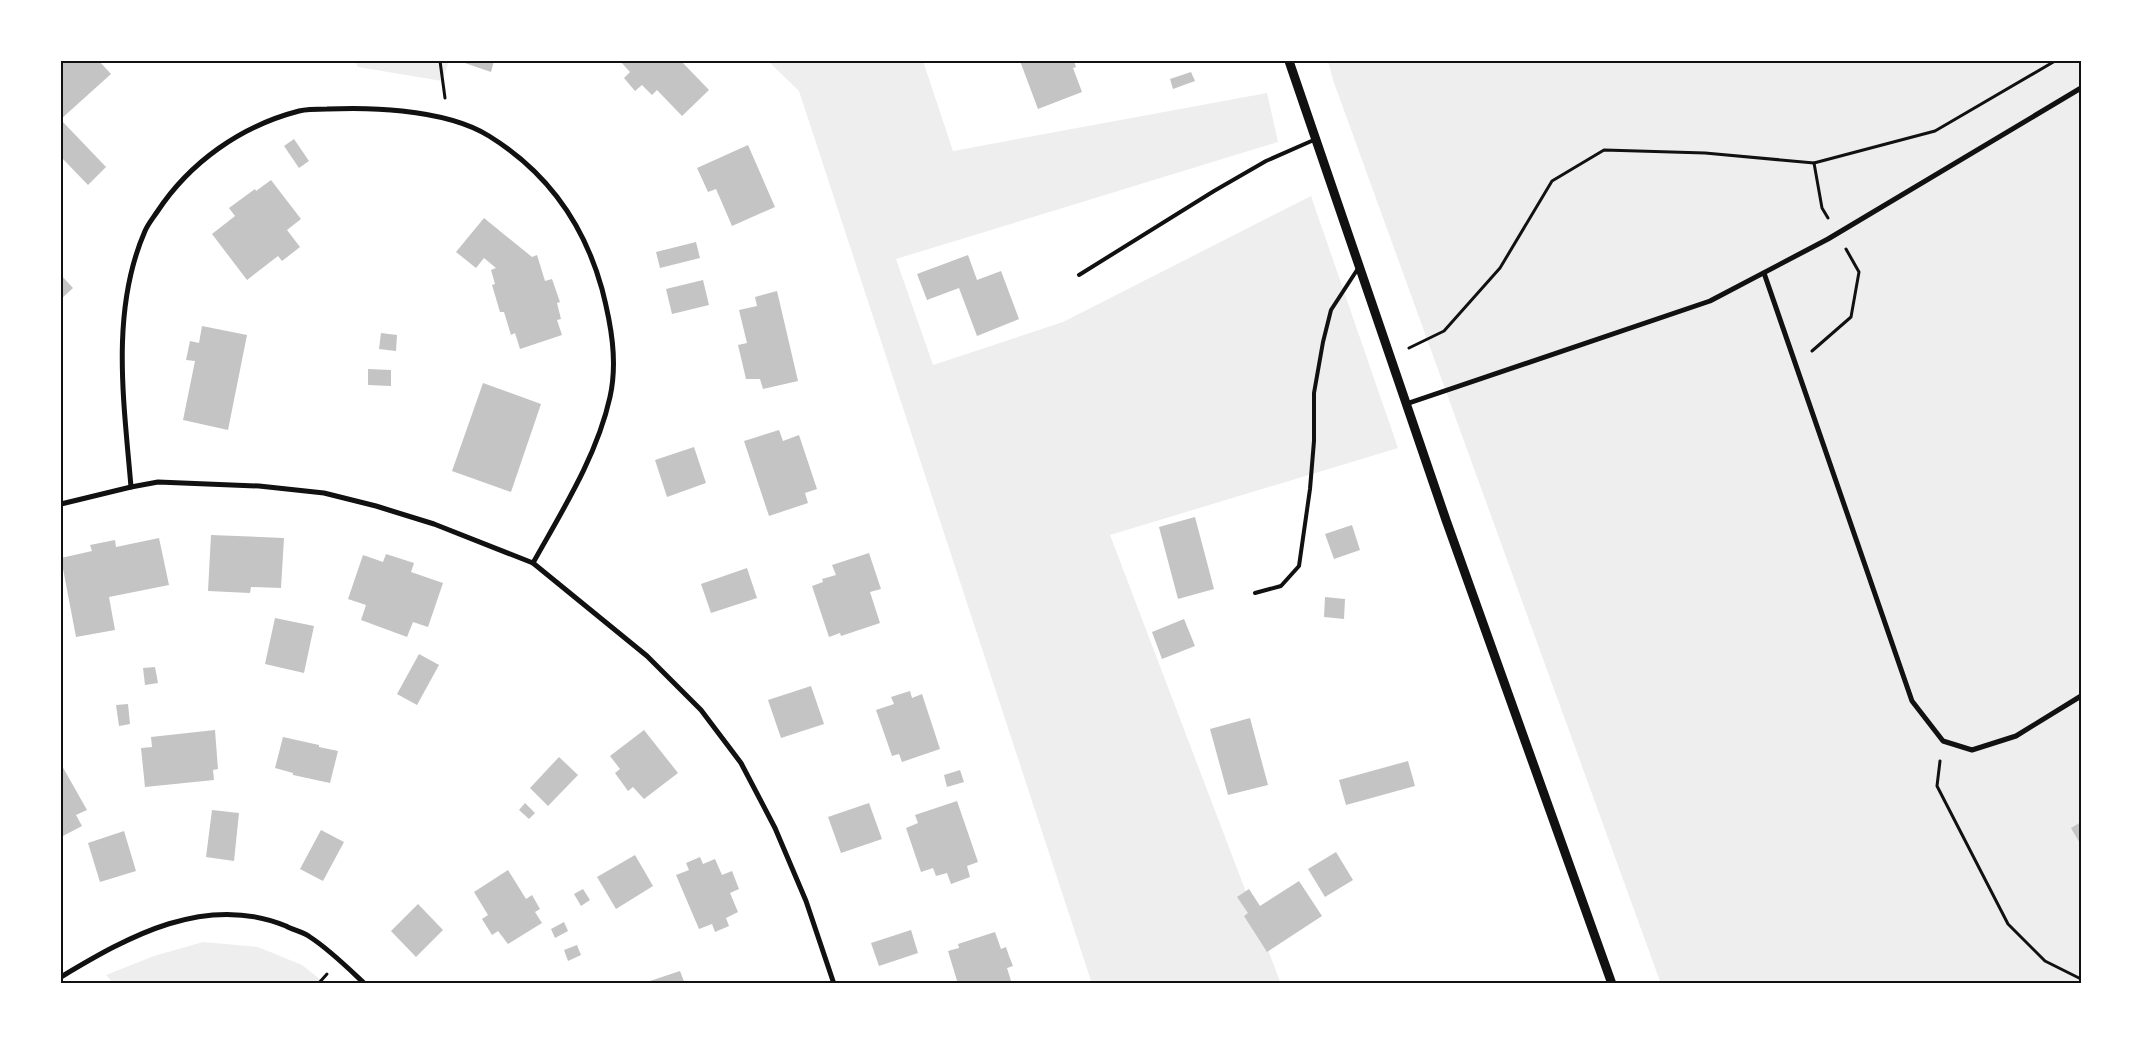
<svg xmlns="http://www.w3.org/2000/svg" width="2142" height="1045" viewBox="0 0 2142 1045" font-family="Roboto,sans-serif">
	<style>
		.green { fill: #eee }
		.building { fill: #c4c4c4 }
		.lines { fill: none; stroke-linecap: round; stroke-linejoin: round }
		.path { stroke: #111; stroke-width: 3 }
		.service { stroke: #111; stroke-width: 4 }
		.minor { stroke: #111; stroke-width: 5 }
		.tertiary { stroke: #111; stroke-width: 9 }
		.neatline { fill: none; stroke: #111; stroke-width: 2 }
	</style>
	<rect width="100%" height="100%" fill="#fff"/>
	<g class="green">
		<polygon points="355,61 449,61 442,81 358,67"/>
		<polygon points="768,61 923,61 953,151 1267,93 1278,142 896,259 933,365 1063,322 1311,196 1398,448 1110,535 1281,984 1092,984 799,91"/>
		<polygon points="1328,61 2081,61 2081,984 1661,984 1333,80"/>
		<polygon points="203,942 258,947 302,965 326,984 114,984 106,975 154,956"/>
	</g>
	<g class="building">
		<polygon points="61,61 99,61 111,74 61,119"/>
		<polygon points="459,61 494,61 491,72"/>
		<polygon points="620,61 681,61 709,90 682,116 657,90 652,95 642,85 635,91 624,78 630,72"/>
		<polygon points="1020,61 1074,61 1076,67 1073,68 1082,92 1038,109"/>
		<polygon points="1191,72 1195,81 1173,89 1170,79"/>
		<polygon points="62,121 106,167 88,185 61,157"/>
		<polygon points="294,139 309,161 299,168 284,146"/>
		<polygon points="748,145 775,207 732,226 716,189 708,192 697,168"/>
		<polygon points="271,180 301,219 287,230 300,247 282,261 278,256 247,280 212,234 235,216 229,208 255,189 256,191"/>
		<polygon points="484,218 532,257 537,255 545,281 552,279 560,302 557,303 561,319 557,320 562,335 520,349 515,333 511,335 504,312 500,312 492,285 495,284 491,270 496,268 484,258 476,268 456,252"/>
		<polygon points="696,242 700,258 660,268 656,252"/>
		<polygon points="968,255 977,280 1001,271 1019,319 977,336 959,288 927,300 917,274"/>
		<polygon points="61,275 73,288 61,299"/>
		<polygon points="703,280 709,305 672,314 666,289"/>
		<polygon points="777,291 798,381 763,389 760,379 746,379 738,345 747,343 739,310 757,306 755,297"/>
		<polygon points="202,326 247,335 228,430 183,420 195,361 186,360 190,341 199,343"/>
		<polygon points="381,333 397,335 396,351 379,349"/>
		<polygon points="368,369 391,370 391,386 368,385"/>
		<polygon points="483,383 541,404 511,492 452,471"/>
		<polygon points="779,430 783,441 799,435 817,489 805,493 808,503 769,516 744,441"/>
		<polygon points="694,447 706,483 667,497 655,460"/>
		<polygon points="1195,517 1214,589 1178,599 1159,527"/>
		<polygon points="1352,525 1360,550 1334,559 1325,534"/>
		<polygon points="211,535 284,538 281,588 251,587 250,593 208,591"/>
		<polygon points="159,538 169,585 109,597 115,630 76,637 61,558 92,551 90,545 115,540 116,547"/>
		<polygon points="869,553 881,589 870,592 880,623 841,636 840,633 829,637 812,586 823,582 822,579 836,575 832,565"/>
		<polygon points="386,554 414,563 411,572 443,583 428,627 413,622 407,637 361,620 366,605 348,599 363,555 383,562"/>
		<polygon points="747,568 757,598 711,613 701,584"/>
		<polygon points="1325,597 1345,599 1344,619 1324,617"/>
		<polygon points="275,618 314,626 304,673 265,664"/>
		<polygon points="1184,619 1195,646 1162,659 1152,632"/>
		<polygon points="419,654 439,665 417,705 397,694"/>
		<polygon points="155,667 158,683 145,685 143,668"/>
		<polygon points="811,686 824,724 781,738 768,700"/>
		<polygon points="910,691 912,698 922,694 940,749 902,762 899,754 892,756 876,710 894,704 891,697"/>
		<polygon points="128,704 130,724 119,726 116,705"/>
		<polygon points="1250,718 1268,785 1228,795 1210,729"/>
		<polygon points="215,730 218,769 213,770 214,780 145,787 141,748 152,747 151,737"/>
		<polygon points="644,730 678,773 644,799 633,787 628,791 615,773 620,769 610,756"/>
		<polygon points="283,737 319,745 319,747 338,751 330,783 293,775 293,773 275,768"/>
		<polygon points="559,757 578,775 548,806 530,788"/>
		<polygon points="1408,761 1415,786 1346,805 1339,780"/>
		<polygon points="61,764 87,810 76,815 82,826 61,837"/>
		<polygon points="960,770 964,782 947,787 944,775"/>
		<polygon points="957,801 978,862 967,866 970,877 951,884 947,873 936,876 933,868 921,872 906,828 918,823 915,815"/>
		<polygon points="525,803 535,813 529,819 519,810"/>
		<polygon points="869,803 882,839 841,853 828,817"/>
		<polygon points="212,810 239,813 234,861 206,857"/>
		<polygon points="2081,822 2081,845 2071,828"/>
		<polygon points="321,830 344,842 323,881 300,869"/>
		<polygon points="124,831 136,871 100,882 88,843"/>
		<polygon points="1336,852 1353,880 1325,897 1308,869"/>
		<polygon points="635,855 653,886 616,909 597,877"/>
		<polygon points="700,857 703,864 715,859 722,875 732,871 739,889 730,893 738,912 726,918 729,926 715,932 712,924 699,929 676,875 689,870 686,863"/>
		<polygon points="508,870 526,899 532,895 540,909 535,912 542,923 508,944 498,931 492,935 482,919 488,915 474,892"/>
		<polygon points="1299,881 1322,916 1267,952 1244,916 1248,913 1237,897 1249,889 1260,906"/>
		<polygon points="583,889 590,900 581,906 574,894"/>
		<polygon points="418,904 443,930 416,957 391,931"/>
		<polygon points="564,922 568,931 555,938 551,929"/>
		<polygon points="911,930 918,953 879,966 871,943"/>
		<polygon points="995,932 1001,949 1006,947 1009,956 1013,966 1007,968 1012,984 958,984 948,951 959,948 958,944"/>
		<polygon points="577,945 581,955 568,961 564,950"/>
		<polygon points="680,971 685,984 644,984 644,983"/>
	</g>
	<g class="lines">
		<g class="path">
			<polyline points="440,61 445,98"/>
			<polyline points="1814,163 1822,208 1828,218"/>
			<polyline points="1409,348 1444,331 1500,268 1552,181 1604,150 1705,153 1814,163 1935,131 2055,61"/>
			<polyline points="1812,351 1851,317 1859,272 1846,249"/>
			<polyline points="1940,761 1937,786 2008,924 2045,961 2081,979"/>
			<polyline points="318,984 327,974"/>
		</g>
		<g class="service">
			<polyline points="1079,275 1214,191 1266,161 1316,139"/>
			<polyline points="1255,593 1281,586 1299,566 1310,489 1314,441 1314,393 1323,342 1331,310 1359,267"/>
		</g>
		<g class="minor">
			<polyline points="1764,273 1912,701 1943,741 1972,750 2016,736 2081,696"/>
			<polyline points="1406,404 1710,301 1828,239 2081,88"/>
			<path d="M 131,487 C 124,403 110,311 145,231 C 148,224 153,218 157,212 C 190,162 241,126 299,111 C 307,109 318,109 327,109 C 353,108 376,108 402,111 C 430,114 465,121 489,136 C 547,172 584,224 602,289 C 611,324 618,361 610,397 C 597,456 562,511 533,563"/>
			<polyline points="61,504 131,487 158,482 259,486 324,493 376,506 434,524 533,563 647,656 701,710 741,763 775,828 806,901 834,984"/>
			<path d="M 61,977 C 129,936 206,893 286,926 C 293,930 303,932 310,937 C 330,950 348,968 365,984"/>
		</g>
		<polyline class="tertiary" points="1289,61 1446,520 1612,984"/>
	</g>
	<rect width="2142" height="1045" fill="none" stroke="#ffffff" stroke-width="125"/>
	<rect x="62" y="62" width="2018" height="920" class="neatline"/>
</svg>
